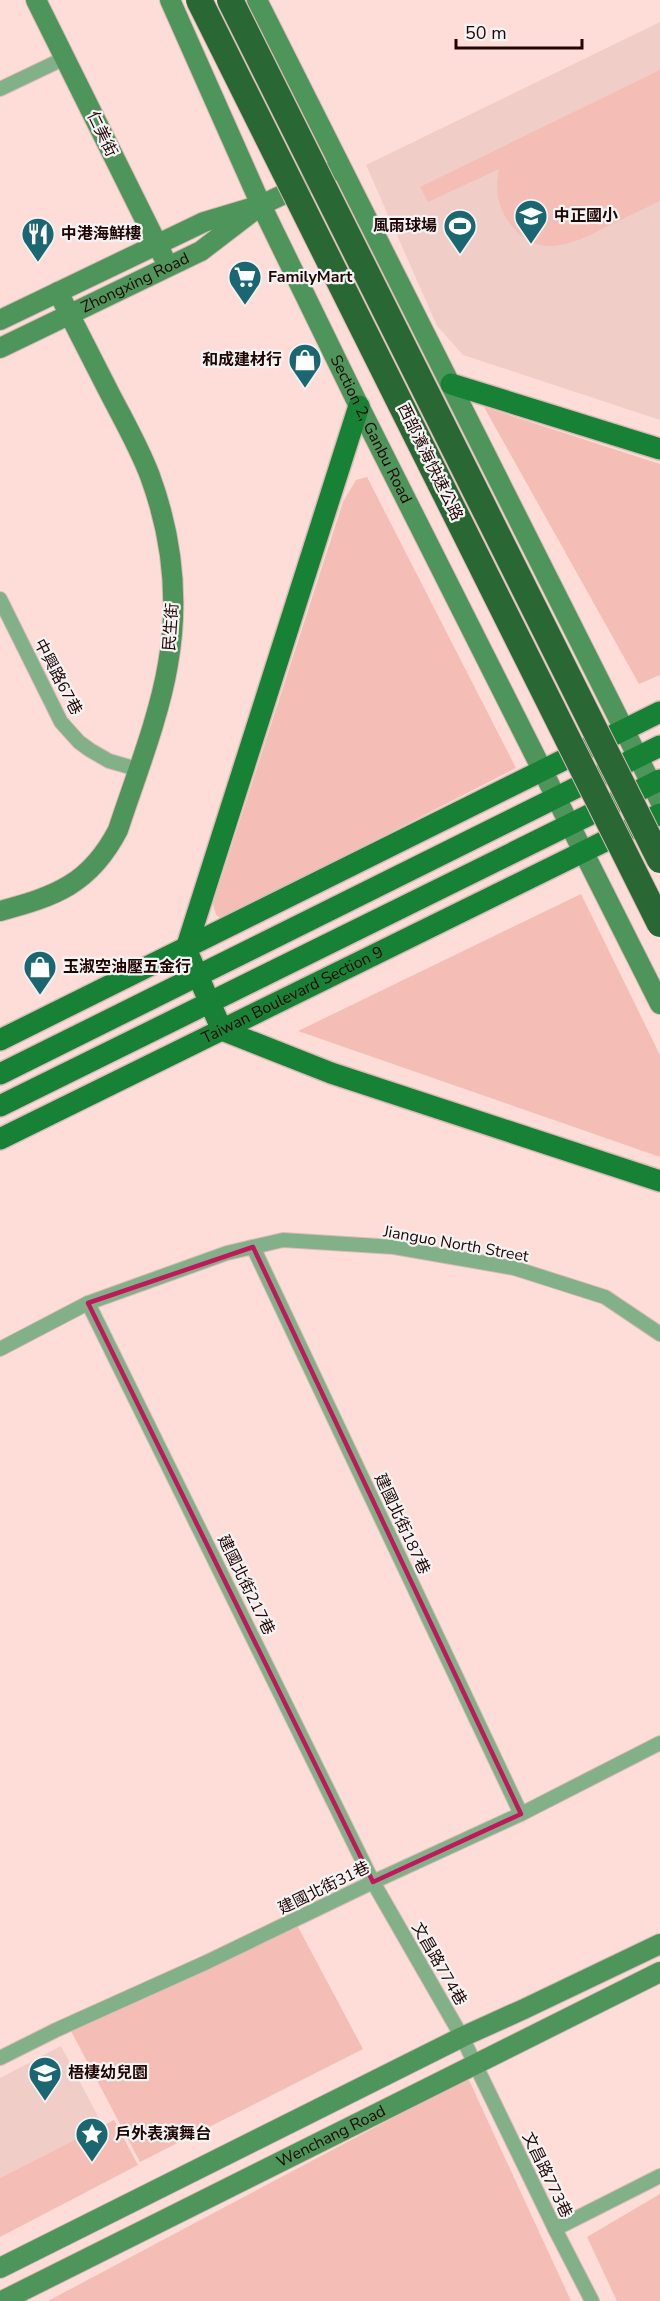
<svg xmlns="http://www.w3.org/2000/svg" width="660" height="2301" viewBox="0 0 660 2301" font-family="'Nunito Sans','Noto Sans TC',sans-serif">
	<style>
		.built { fill: #f1cdc7 }
		.green { fill: #f4bdb5 }
		.lines { fill: none; stroke-linecap: round; stroke-linejoin: round }
		.street-casing { stroke: #dabbb6; stroke-width: 16 }
		.secondary-casing { stroke: #dabbb6; stroke-width: 22 }
		.primary-casing { stroke: #dabbb6; stroke-width: 24 }
		.street { stroke: #82b088; stroke-width: 14 }
		.secondary { stroke: #4d955a; stroke-width: 20 }
		.primary { stroke: #178136; stroke-width: 21 }
		.highway-bridge-casing { stroke: #dabbb6; stroke-width: 28; stroke-linecap: butt }
		.highway-bridge { stroke: #296735; stroke-width: 26 }
		.marked { fill: none; stroke: #c2185b; stroke-width: 4.5; stroke-linejoin: round }
		.labels { text-anchor: middle; dominant-baseline: central; stroke-width: 4.5; stroke-linejoin: round; paint-order: stroke }
		.street-label { font-size: 16px; fill: #200604; stroke: #f3f3f3 }
		.poi-label { font-size: 16px; font-weight: bold; fill: #200604; stroke: #f3f3f3; text-anchor: start }
	</style>
	<rect width="100%" height="100%" fill="#feddd8"/>
	<g class="built">
		<polygon points="660,22 660,420 463,355 437,326 366,165"/>
		<polygon points="61,2046 103,2126 0,2178 0,2078"/>
	</g>
	<g class="green">
		<path d="M 660,70 L 660,201 C 643,209 627,217 610,225 C 577,242 539,262 511,225 C 497,207 495,189 499,169 L 428,202 L 420,187 Z"/>
		<polygon points="484,407 660,464 660,675 639,684"/>
		<polygon points="367,477 516,768 222,919 216,915 213,904 343,502 356,480"/>
		<polygon points="581,894 660,1055 660,1157 298,1031"/>
		<polygon points="297,1925 363,2049 140,2162 71,2031"/>
		<polygon points="468,2078 571,2301 48,2301"/>
		<polygon points="114,2120 138,2165 0,2237 0,2178"/>
		<polygon points="660,2194 660,2301 617,2301 587,2237"/>
	</g>
	<g class="lines">
		<g class="street-casing">
			<g id="street">
				<polyline points="0,89 65,58"/>
				<polyline points="0,599 61,722 79,742 90,750 109,761 137,769"/>
				<polyline points="253,1247 521,1814"/>
				<polyline points="88,1303 373,1882 462,2037 555,2229 592,2301"/>
				<polyline points="0,1349 88,1303 227,1253 283,1240 394,1247 514,1268 605,1297 660,1334"/>
				<polyline points="0,2058 56,2030 207,1962 373,1882 521,1814 660,1743"/>
				<polyline points="555,2229 660,2176"/>
			</g>
		</g>
		<g class="secondary-casing">
			<g id="secondary">
				<polyline points="36,0 163,256"/>
				<path id="s1" d="M 170,0 L 261,205 L 359,406 L 660,1004"/>
				<polyline points="257,0 660,801"/>
				<polyline points="0,320 204,222 261,205 331,172"/>
				<path id="s2" d="M 0,348 L 201,251 L 252,212"/>
				<path d="M 0,911 C 56,896 90,884 118,830 C 135,778 159,718 168,664 C 179,601 172,536 150,476 C 139,447 124,421 110,394 C 93,360 75,326 58,292"/>
				<polyline points="0,2268 462,2037 524,2009 660,1944"/>
				<path id="s3" d="M 2,2301 L 660,1972"/>
			</g>
		</g>
		<g class="primary-casing">
			<g id="primary">
				<polyline points="451,384 660,449"/>
				<polyline points="359,406 186,949 222,1030 331,1073 660,1181"/>
				<polyline points="0,1040 660,712"/>
				<polyline points="0,1074 660,746"/>
				<polyline points="0,1106 660,780"/>
				<path id="s4" d="M 0,1139 L 660,814"/>
			</g>
		</g>
		<use href="#street" class="street"/>
		<use href="#secondary" class="secondary"/>
		<use href="#primary" class="primary"/>
		<g class="highway-bridge-casing">
			<g id="highway-bridge">
				<polyline points="199,0 660,924"/>
				<polyline points="230,0 660,860"/>
			</g>
		</g>
		<use href="#highway-bridge" class="highway-bridge"/>
	</g>
	<path class="marked" d="M 253,1247 L 521,1814 L 373,1882 L 88,1303 Z"/>
	<defs>
		<g id="school-pin" transform="scale(1.725)"><path d="M0 17L-7.5 6A9.5 9.5 0 1 1 7.5 6Z" fill="#1b6771" stroke="#f3f3f3"/><path d="M0-5L7-2L0 1L-7-2ZM-4 1L0 2.5L4 1V4Q0 6-4 4Z" fill="#fff"/></g>
		<g id="stadium-pin" transform="scale(1.725)"><path d="M0 17L-7.5 6A9.5 9.5 0 1 1 7.5 6Z" fill="#1b6771" stroke="#f3f3f3"/><path d="M0-5a6.5 5 0 1 0 0 10a6.5 5 0 1 0 0-10ZM-3.5-1.8h7v3.6h-7Z" fill="#fff"/></g>
		<g id="restaurant-pin" transform="scale(1.725)"><path d="M0 17L-7.5 6A9.5 9.5 0 1 1 7.5 6Z" fill="#1b6771" stroke="#f3f3f3"/><path d="M-5-6h1v4h1v-4h1v4h1v-4h1v5L-1.5 .5V6h-2V.5L-5-1ZM5-6V6H3V1.5H1.5Q1.5-4 5-6Z" fill="#fff"/></g>
		<g id="supermarket-pin" transform="scale(1.725)"><path d="M0 17L-7.5 6A9.5 9.5 0 1 1 7.5 6Z" fill="#1b6771" stroke="#f3f3f3"/><path d="M-6-5.5h2.5l.6 2H6L4.5 2H-2.5L-4.4-4H-6ZM-1.5 3.2a1.3 1.3 0 1 0 .1 0ZM3 3.2a1.3 1.3 0 1 0 .1 0Z" fill="#fff"/></g>
		<g id="shop-pin" transform="scale(1.725)"><path d="M0 17L-7.5 6A9.5 9.5 0 1 1 7.5 6Z" fill="#1b6771" stroke="#f3f3f3"/><path d="M-5-2.5h2.3a2.7 3.5 0 0 1 5.4 0H5L5.5 6h-11ZM-1.5-2.5h3a1.5 2.3 0 0 0-3 0Z" fill="#fff"/></g>
		<g id="sight-pin" transform="scale(1.725)"><path d="M0 17L-7.5 6A9.5 9.5 0 1 1 7.5 6Z" fill="#1b6771" stroke="#f3f3f3"/><path d="M0-6L1.8-2.2L6-1.7L2.9 1.2L3.7 5.4L0 3.3L-3.7 5.4L-2.9 1.2L-6-1.7L-1.8-2.2Z" fill="#fff"/></g>
	</defs>
	<g fill-rule="evenodd">
		<use href="#school-pin" x="531" y="216"/>
		<use href="#stadium-pin" x="460" y="226"/>
		<use href="#restaurant-pin" x="38" y="234"/>
		<use href="#supermarket-pin" x="245" y="277"/>
		<use href="#shop-pin" x="305" y="360"/>
		<use href="#shop-pin" x="40" y="967"/>
		<use href="#school-pin" x="45" y="2073"/>
		<use href="#sight-pin" x="92" y="2134"/>
	</g>
	<g class="labels">
		<g class="street-label">
			<text transform="translate(102 134) rotate(64)">仁美街</text>
			<text stroke="none"><textPath href="#s2" startOffset="150">Zhongxing Road</textPath></text>
			<text stroke="none"><textPath href="#s1" startOffset="474">Section 2, Ganbu Road</textPath></text>
			<text transform="translate(430 462) rotate(64)">西部濱海快速公路</text>
			<text transform="translate(171 627) rotate(-86)">民生街</text>
			<text transform="translate(58 677) rotate(62)">中興路67巷</text>
			<text stroke="none"><textPath href="#s4" startOffset="326">Taiwan Boulevard Section 9</textPath></text>
			<text transform="translate(456 1244) rotate(10)">Jianguo North Street</text>
			<text transform="translate(402 1524) rotate(65)">建國北街187巷</text>
			<text transform="translate(246 1585) rotate(64)">建國北街217巷</text>
			<text transform="translate(324 1888) rotate(-26)">建國北街31巷</text>
			<text transform="translate(439 1964) rotate(60)">文昌路774巷</text>
			<text stroke="none"><textPath href="#s3" startOffset="368">Wenchang Road</textPath></text>
			<text transform="translate(547 2175) rotate(64)">文昌路773巷</text>
		</g>
		<g class="poi-label">
			<text x="554" y="216">中正國小</text>
			<text x="437" y="226" text-anchor="end">風雨球場</text>
			<text x="61" y="234">中港海鮮樓</text>
			<text x="268" y="277">FamilyMart</text>
			<text x="282" y="360" text-anchor="end">和成建材行</text>
			<text x="63" y="967">玉淑空油壓五金行</text>
			<text x="68" y="2073">梧棲幼兒園</text>
			<text x="115" y="2134">戶外表演舞台</text>
		</g>
	</g>
	<path d="M456 39v9h126v-9" fill="none" stroke="#200604" stroke-width="3"/>
	<text x="465" y="39" font-size="18" fill="#200604" stroke="#f3f3f3" stroke-width="4.5" paint-order="stroke">50 m</text>
</svg>
